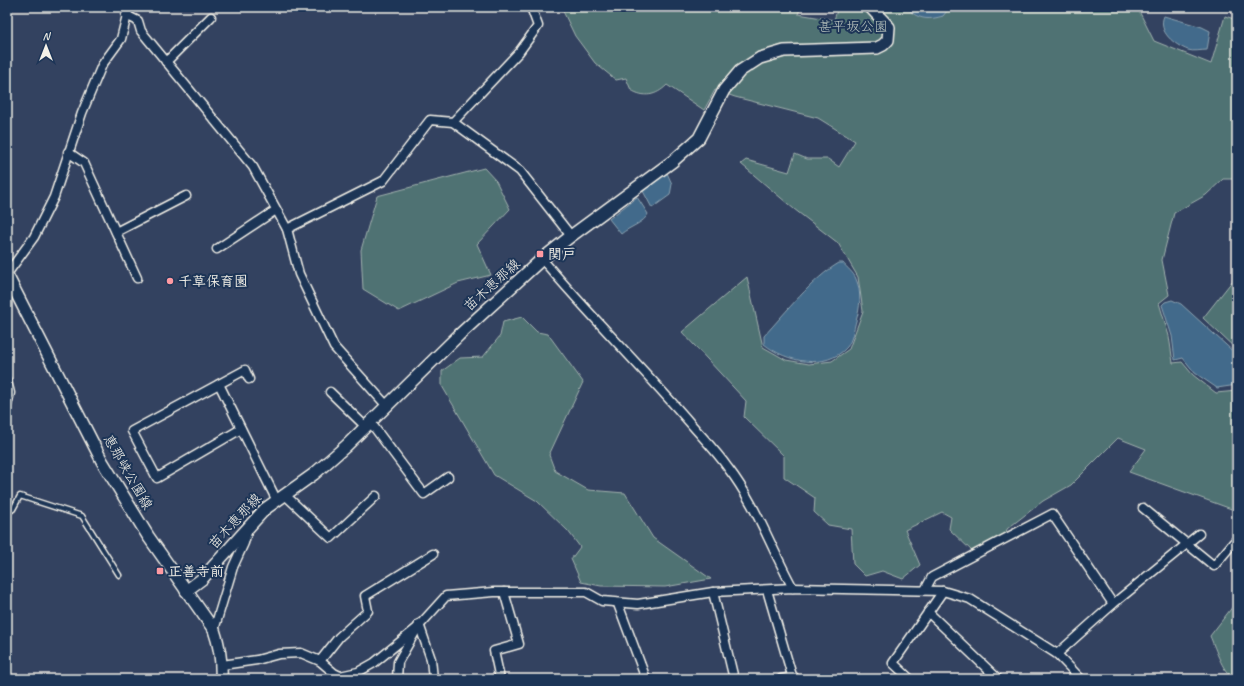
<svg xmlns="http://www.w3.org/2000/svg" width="1244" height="686" viewBox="0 0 1244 686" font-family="Caveat,'Klee One',sans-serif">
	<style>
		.green { fill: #4f7273; stroke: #a2b2ae }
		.water { fill: #436b8b; stroke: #8aa1b0 }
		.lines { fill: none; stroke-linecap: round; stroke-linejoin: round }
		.service-casing { stroke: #f4f1e8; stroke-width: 7 }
		.minor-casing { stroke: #f4f1e8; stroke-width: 11 }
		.secondary-casing { stroke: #f4f1e8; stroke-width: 14 }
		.service { stroke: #1d3557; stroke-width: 4 }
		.minor { stroke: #1d3557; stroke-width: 8 }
		.secondary { stroke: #1d3557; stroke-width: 11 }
		.poi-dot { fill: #ff9aa2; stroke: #1d3557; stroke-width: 1.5 }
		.labels { text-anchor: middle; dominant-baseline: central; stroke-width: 4; stroke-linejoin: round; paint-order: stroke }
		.park-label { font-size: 14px; fill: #bac5bf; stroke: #1d3557 }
		.poi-label { font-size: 14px; font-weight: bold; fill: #f4f1e8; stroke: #1d3557; text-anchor: start }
		.street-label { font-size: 14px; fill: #f4f1e8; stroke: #1d3557 }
	</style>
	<rect width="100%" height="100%" fill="#334260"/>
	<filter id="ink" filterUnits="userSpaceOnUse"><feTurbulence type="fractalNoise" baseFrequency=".025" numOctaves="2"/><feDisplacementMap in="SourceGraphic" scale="8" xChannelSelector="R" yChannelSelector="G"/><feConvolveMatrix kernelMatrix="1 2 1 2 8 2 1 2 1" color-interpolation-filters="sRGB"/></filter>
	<g filter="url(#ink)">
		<g class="green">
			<path d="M 561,7 L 801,7 L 798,14 L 834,20 L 838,7 L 1137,7 L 1154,41 L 1211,64 L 1225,16 L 1237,20 L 1237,179 L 1223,179 L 1206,195 L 1174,213 L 1162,260 L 1169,295 L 1159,303 L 1169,336 L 1173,363 L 1182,362 L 1193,375 L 1216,393 L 1237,391 L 1237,511 L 1129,472 L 1146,449 L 1118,438 L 1071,485 L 1043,501 L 1007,529 L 1005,536 L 973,552 L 949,529 L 951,517 L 942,512 L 905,530 L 920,565 L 903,579 L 882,571 L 865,576 L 853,564 L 851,529 L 828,525 L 814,512 L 815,498 L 784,477 L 784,456 L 744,417 L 746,401 L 682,332 L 747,277 L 763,347 L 786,360 L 809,364 L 832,361 L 849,349 L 863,311 L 858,277 L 838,243 L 794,209 L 741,164 L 746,160 L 789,172 L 795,154 L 807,159 L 828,159 L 839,167 L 855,141 L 818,118 L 735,97 L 715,90 L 704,110 L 667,85 C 656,96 644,98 631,90 L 626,78 L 616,80 L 595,63 L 575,36 Z"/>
			<polygon points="484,168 496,181 510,209 477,244 491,275 458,283 399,311 363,289 361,250 377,196"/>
			<polygon points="1237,275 1237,350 1203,318"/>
			<polygon points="522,317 537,332 548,334 583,382 549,455 555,471 588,490 625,493 653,538 711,579 665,587 601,586 581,582 571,559 580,547 568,531 537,501 494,475 442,386 442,371 460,358 483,357 500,336 503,322"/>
			<path d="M 1237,601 L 1237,679 C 1224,678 1215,647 1210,636 Z"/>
		</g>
		<g class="water">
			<path d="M 909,7 L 939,7 L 947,11 L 943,16 C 930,20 919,20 909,10 Z"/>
			<path d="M 1164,16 L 1202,27 L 1210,31 L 1207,50 C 1201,50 1193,52 1188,50 C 1175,45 1157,32 1164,16 Z"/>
			<polygon points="667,173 672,184 670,195 652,208 643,191"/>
			<path d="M 637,197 L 648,214 C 644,223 629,227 621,234 L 609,219 Z"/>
			<path d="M 839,263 L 843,263 C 847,268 854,273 856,279 C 862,293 860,308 856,321 C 854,328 852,341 847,347 C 826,371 786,362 764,344 L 764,336 C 785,313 813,278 839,263 Z"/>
			<polygon points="1172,300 1181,304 1237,355 1237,385 1217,388 1195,373 1183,358 1175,360 1172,336 1162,305 1165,302"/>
		</g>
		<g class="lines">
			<g class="service-casing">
				<polyline id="service" points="7,513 13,509 20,496 82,516 119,575"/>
			</g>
			<g class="minor-casing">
				<g id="minor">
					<polyline points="126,15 138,21 141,31 253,167 287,229 299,274 334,347 387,406"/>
					<polyline points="166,62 211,17"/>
					<polyline points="453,122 519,52 538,26 531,7"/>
					<polyline points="68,152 84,163 137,278"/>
					<polyline points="287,229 383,181 430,120 453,122 520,171 571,236"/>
					<polyline points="116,232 186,196"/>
					<polyline points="217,249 276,210"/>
					<path d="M 542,259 C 590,316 643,368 691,424 C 703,438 717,452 728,468 C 756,504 771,548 793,588"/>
					<polyline points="7,274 34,237 54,197 82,113 102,65 121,39 129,7"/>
					<polyline points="7,381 10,393 7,405"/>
					<polyline points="219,384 276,499"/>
					<polyline points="330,392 366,427"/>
					<polyline points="371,423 424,494 448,477"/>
					<polyline points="241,429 157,478 132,431 245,370 249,379"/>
					<polyline points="284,494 331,538 376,496"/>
					<polyline points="1143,508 1214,566 1234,542"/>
					<polyline points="767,590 793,679"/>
					<polyline points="925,590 932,577 1052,514 1113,604"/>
					<polyline points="713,592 734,679"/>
					<polyline points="618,604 646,679"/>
					<polyline points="928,612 998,679"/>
					<polyline points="419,624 431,659 433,679"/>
					<polyline points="214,630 233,567 244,543 248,529"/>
					<polyline points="1057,654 1113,604 1199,534"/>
					<polyline points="320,661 339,637 368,611 365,596 433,554"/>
					<polyline points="222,665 257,660 279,654 301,653 320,661 334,673 340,676 358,672 374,663 417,628 446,596 494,592 586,592 602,601 638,604 713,592 793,588 943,591 970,599 1057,654 1081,679"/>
					<polyline points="397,679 398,662 418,627"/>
					<polyline points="500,679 494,651 519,644 504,592"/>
					<polyline points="781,679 794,677"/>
					<polyline points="910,679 893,663 943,591"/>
				</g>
			</g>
			<g class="secondary-casing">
				<g id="secondary">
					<path d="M 7,275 L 102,461 L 148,536 L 214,630 C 220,647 222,661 221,679"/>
					<polyline points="186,591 202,579 265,509 314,474 346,446 459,335 542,259 571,236 673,161 699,138 724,90 740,71 760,58 784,51 877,48 883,45 888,40 889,27 870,7"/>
				</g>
			</g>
			<use href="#service" class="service"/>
			<use href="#minor" class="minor"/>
			<use href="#secondary" class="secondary"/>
		</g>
	</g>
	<g class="poi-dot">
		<rect x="536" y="250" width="8" height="8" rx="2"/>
		<circle cx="170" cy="281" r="4"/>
		<rect x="156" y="567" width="8" height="8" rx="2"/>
	</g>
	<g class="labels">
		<g class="park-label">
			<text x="853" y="26">甚平坂公園</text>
		</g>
		<g class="poi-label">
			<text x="548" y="254">関戸</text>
			<text x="178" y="281">千草保育園</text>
			<text x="168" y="571">正善寺前</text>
		</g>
		<g class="street-label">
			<text transform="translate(492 285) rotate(-42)">苗木恵那線</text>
			<text transform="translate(128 472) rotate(60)">恵那峡公園線</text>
			<text transform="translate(235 521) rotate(-47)">苗木恵那線</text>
		</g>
	</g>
	<rect width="1244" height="686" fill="none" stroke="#1d3557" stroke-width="24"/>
	<rect x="12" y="12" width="1220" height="662" fill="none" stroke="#f4f1e8" stroke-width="1.5" filter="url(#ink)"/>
	<g transform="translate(46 46)" stroke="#1d3557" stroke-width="3" paint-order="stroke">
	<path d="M0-3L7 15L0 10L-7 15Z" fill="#f4f1e8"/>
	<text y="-6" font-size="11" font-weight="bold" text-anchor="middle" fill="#f4f1e8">N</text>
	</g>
</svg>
